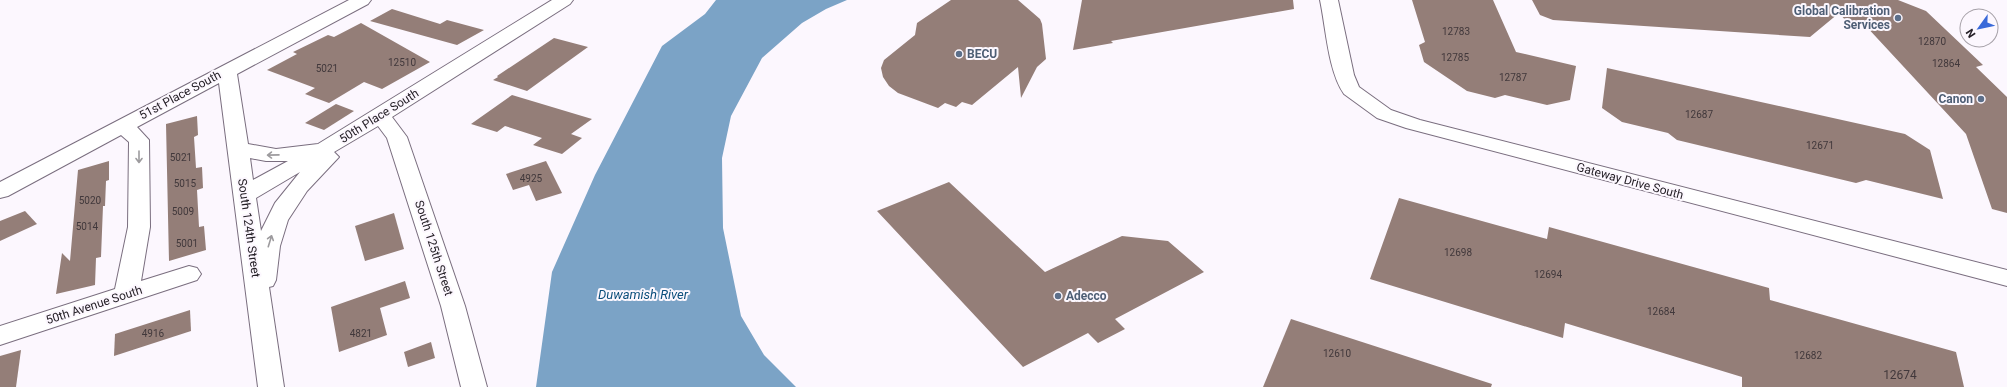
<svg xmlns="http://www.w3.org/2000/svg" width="2007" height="387" viewBox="0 0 2007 387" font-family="Roboto,sans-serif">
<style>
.water{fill:#7ba3c6}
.building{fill:#947e78}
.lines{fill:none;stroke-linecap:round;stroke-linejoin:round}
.minor-casing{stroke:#7a6e7f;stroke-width:2}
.minor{fill:#fff;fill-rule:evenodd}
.oneway{stroke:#9d9b9e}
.service-dot{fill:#5c6f8a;stroke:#fcf7fe;stroke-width:1.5}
.labels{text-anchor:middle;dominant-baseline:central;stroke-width:4;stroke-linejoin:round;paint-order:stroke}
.number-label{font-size:10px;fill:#41383b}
.service-label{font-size:12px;font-weight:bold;fill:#4e5e75;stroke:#fcf7fe;text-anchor:end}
.street-label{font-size:12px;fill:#252027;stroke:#fcf7fe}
.near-number-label{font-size:12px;fill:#41383b}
.water-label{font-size:13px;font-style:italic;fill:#0c4f7c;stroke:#fcf7fe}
</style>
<rect width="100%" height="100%" fill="#fcf7fe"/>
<!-- water -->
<polygon class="water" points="716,0 847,0 826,9 802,23 762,58 731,116 722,158 723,228 741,316 764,355 796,387 536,387 552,272 595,175 662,46 705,14"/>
<!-- building -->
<g class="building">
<polygon points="951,0 1018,0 1040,19 1042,24 1046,59 1037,67 1021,98 1018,67 972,105 962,102 956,107 945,103 938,108 898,93 889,86 883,77 881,68 884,60 915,35 917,23"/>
<polygon points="1082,0 1293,0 1294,9 1111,41 1113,43 1073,50"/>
<polygon points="1412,0 1493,0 1516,52 1576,66 1570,100 1547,105 1505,95 1495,98 1467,91 1424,62 1419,45 1425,42"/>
<polygon points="1532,0 1898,0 1926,11 1983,65 1976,67 2007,97 2007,213 1992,209 1966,134 1864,24 1847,22 1839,13 1810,37 1553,20 1540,15"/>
<polygon points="392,9 440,24 447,20 484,30 457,45 370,21"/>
<polygon points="361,23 430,62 382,89 364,82 329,103 305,94 315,88 267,70 297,54 293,52 328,35 334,37"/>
<polygon points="554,38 588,47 527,91 493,80 498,77 497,76"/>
<polygon points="1607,68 1905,134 1930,150 1943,199 1866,180 1856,183 1677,140 1668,133 1622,122 1602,108"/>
<polygon points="512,95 592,119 571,134 582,138 562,154 533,145 542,138 505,126 497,132 471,124"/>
<polygon points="336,104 354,111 324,130 305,123"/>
<polygon points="197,116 198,135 194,137 196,168 202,167 203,188 197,190 199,227 204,226 206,250 169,261 166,124"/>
<polygon points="109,161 109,180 106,181 105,206 103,206 101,257 96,258 95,285 56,294 62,253 70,261 78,170"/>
<polygon points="546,161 562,193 536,201 529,185 513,190 506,174"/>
<polygon points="949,182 1045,272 1122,236 1168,241 1204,272 1115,319 1125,329 1098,343 1088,333 1023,367 877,211"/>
<polygon points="1399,198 1547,239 1549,227 1769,288 1770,300 1956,352 1964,387 1742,387 1742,377 1565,323 1563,338 1370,279"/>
<polygon points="25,211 37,224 0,241 0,221"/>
<polygon points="394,213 404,249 365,261 355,226"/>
<polygon points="405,281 410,298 380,308 387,335 339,352 331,307"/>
<polygon points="190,310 191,331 114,356 115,334"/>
<polygon points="1291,319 1492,384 1491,387 1263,387"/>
<polygon points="431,342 435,358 408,367 404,352"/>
<polygon points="21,350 16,387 0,387 0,356"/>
</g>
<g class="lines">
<!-- minor casing -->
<g class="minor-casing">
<g id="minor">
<path d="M349,0H371L368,4L237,74L248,144L276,149L318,144L552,0H573L570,4L392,117L407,137L465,306L487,387H461L441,306L387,138L378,126L334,152L339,157L307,191L288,220L280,246L276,280L273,286L269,287L284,387H258L219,83L137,127L149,140L150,227L141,281L189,266L197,268L201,274L197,280L0,345V326L115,289L128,227L129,142L121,135L8,196L0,198V182ZM250,158L266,161H288L253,180ZM300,172L275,203L261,231L256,198Z"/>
<path d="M1320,0H1338L1354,75L1359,87L1391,110L1420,120L2007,270V286L1406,128L1377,118L1344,94C1328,71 1326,28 1320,0Z"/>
</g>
</g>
<!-- minor -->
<use href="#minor" class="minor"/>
</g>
<!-- one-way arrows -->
<defs><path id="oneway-shaft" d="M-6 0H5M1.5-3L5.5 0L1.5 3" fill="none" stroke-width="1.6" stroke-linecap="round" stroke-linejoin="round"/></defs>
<g class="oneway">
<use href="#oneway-shaft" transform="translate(273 155) rotate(179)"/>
<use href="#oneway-shaft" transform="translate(139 157) rotate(90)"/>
<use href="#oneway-shaft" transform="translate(270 241) rotate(-73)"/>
</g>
<!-- markers -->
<g class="service-dot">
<circle cx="1898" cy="18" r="4"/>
<circle cx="959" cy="54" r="4"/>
<circle cx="1981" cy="99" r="4"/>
<circle cx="1058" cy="296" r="4"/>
</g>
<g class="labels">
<!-- number labels -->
<g class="number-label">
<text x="1456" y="31">12783</text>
<text x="1932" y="41">12870</text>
<text x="1455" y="57">12785</text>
<text x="402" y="62">12510</text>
<text x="1946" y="63">12864</text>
<text x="327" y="68">5021</text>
<text x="1513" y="77">12787</text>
<text x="1699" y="114">12687</text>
<text x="1820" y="145">12671</text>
<text x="181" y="157">5021</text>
<text x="531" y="178">4925</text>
<text x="185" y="183">5015</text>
<text x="90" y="200">5020</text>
<text x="183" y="211">5009</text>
<text x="87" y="226">5014</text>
<text x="187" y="243">5001</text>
<text x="1458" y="252">12698</text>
<text x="1548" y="274">12694</text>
<text x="1661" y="311">12684</text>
<text x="153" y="333">4916</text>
<text x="361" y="333">4821</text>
<text x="1337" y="353">12610</text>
<text x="1808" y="355">12682</text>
</g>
<!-- service labels -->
<g class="service-label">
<text x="1890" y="11">Global Calibration<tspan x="1890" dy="14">Services</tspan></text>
<text x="967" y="54" text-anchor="start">BECU</text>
<text x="1973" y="99">Canon</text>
<text x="1066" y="296" text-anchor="start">Adecco</text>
</g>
<!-- street labels -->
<g class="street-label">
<text transform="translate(180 95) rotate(-28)">51st Place South</text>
<text transform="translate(379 116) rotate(-32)">50th Place South</text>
<text transform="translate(1630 181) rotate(15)">Gateway Drive South</text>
<text transform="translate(249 228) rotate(82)">South 124th Street</text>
<text transform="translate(434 248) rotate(72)">South 125th Street</text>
<text transform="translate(94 305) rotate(-18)">50th Avenue South</text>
</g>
<!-- near-number labels -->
<g class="near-number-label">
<text x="1900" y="375">12674</text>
</g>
<!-- water labels -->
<g class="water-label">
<text x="643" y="294">Duwamish River</text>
</g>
</g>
<!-- north arrow -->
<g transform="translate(1979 28) rotate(237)"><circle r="19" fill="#fcf7fe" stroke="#a6a1a8"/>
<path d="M0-3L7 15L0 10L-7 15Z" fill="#3969d9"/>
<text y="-6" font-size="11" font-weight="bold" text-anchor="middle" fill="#252027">N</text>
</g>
</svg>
